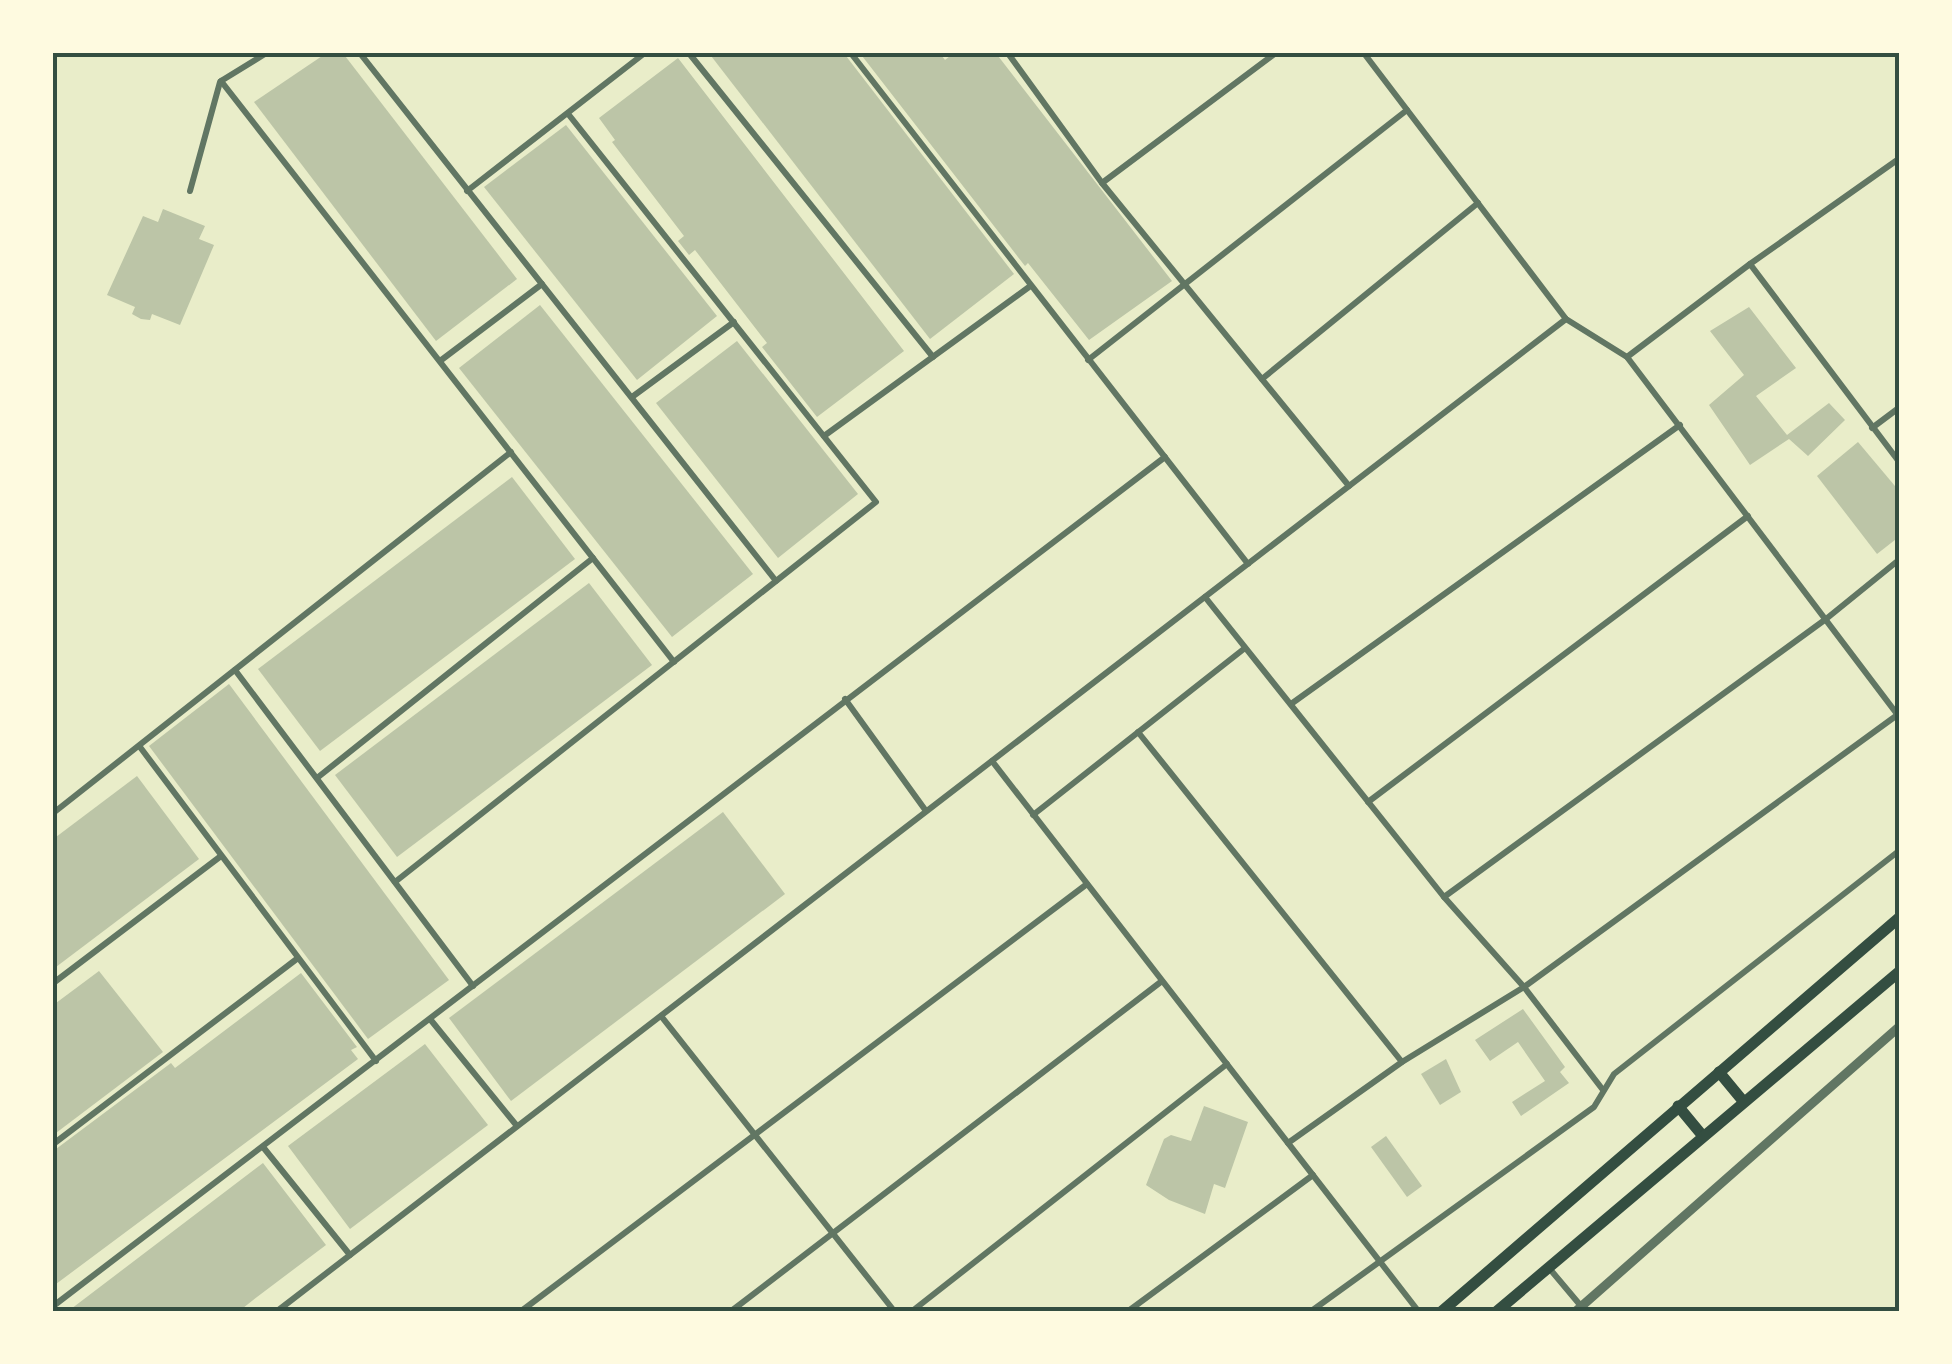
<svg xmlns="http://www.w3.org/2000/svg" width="1952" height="1364" viewBox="0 0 1952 1364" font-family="'Work Sans',sans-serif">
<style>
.building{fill:#bcc5a7}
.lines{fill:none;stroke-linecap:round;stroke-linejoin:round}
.minor{stroke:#617663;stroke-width:6}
.tertiary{stroke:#617663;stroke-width:9}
.trunk{stroke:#344e41;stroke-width:11}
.neatline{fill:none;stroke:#344e41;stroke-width:4}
</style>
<rect width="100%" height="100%" fill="#e9edc9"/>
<!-- building -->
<g class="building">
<polygon points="328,52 342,52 517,279 436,341 254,102"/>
<polygon points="708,52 843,52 1014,274 930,339"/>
<polygon points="859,52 939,52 945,60 955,52 995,52 1172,281 1089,340 1028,263 1025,266"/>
<polygon points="678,58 904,351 817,417 762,347 767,343 695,250 689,255 678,241 684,236 612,142 615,140 599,118"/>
<polygon points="566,125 717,316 637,380 484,187"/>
<polygon points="163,209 205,226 199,239 214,245 180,325 152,314 150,320 141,319 132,314 135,307 107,295 143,216 158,222"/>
<polygon points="540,305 753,574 672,637 459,368"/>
<polygon points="1749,307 1796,368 1756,396 1787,435 1829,403 1845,420 1808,456 1789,439 1750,465 1709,405 1744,375 1710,331"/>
<polygon points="737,341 858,494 778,558 656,403"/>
<polygon points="1858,442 1900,492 1900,536 1877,554 1817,476"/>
<polygon points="512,477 575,559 320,751 258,669"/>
<polygon points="589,583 652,665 397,857 335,775"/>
<polygon points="229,684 449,980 368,1039 149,746"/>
<polygon points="137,776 199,859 52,970 52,840"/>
<polygon points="723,812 785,894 511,1101 449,1018"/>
<polygon points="99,971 163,1052 52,1136 52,1006"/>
<polygon points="301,973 357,1047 351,1050 358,1059 52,1287 52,1152 171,1063 175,1068"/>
<polygon points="1523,1009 1565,1067 1560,1072 1569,1083 1521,1116 1512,1102 1545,1081 1518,1042 1490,1061 1475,1040"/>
<polygon points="425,1044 488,1125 350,1229 288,1146"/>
<polygon points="1446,1059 1461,1092 1440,1105 1421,1074"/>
<polygon points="1204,1106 1248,1122 1225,1188 1214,1184 1205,1214 1169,1200 1146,1185 1164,1139 1171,1135 1191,1141"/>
<polygon points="1386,1136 1422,1186 1407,1197 1371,1147"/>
<polygon points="263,1163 326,1245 257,1297 238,1312 67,1312"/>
</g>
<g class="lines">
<!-- minor -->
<g class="minor">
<polyline points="359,52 776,581"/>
<polyline points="688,52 933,357"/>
<polyline points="850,52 1248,564"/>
<polyline points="1007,52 1102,183 1349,486"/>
<polyline points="1363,52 1566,319 1627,357 1900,718"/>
<polyline points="221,81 674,662"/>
<polyline points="221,81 268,52"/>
<polyline points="1102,183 1277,52"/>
<polyline points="190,191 220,82"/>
<polyline points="467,191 646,52"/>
<polyline points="1750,264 1900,158"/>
<polyline points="1627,357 1750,264 1900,463"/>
<polyline points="1088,360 1407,110"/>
<polyline points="440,361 542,284"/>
<polyline points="1262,379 1478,203"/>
<polyline points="632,397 734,322"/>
<polyline points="1872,428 1900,407"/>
<polyline points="824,436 1029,287"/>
<polyline points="1205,597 1444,897 1524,987 1603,1090"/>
<polyline points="235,670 473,986"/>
<polyline points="845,699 926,811"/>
<polyline points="1291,704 1680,425"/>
<polyline points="1138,732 1402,1062"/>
<polyline points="140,747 376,1061"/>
<polyline points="992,761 1419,1312"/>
<polyline points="317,778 593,558"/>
<polyline points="1368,802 1748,516"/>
<polyline points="52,814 511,452"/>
<polyline points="1033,815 1245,648"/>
<polyline points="395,882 876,502 569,115"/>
<polyline points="1444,897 1826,619 1900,559"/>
<polyline points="52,984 221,856"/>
<polyline points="661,1016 895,1312"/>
<polyline points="430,1019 517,1126"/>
<polyline points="1288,1143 1402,1062 1524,987 1900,713"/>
<polyline points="52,1145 298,958"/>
<polyline points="263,1147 350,1255"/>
<polyline points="1549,1268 1586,1312"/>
<polyline points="52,1307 1165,457"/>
<polyline points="276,1312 1566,319"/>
<polyline points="520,1312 1087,884"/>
<polyline points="730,1312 1162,981"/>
<polyline points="911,1312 1227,1064"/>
<polyline points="1127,1312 1313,1175"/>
<polyline points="1310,1312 1594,1107 1614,1074 1900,850"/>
</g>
<!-- tertiary -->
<polyline class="tertiary" points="1575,1312 1900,1026"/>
<!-- trunk -->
<g class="trunk">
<polyline points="1719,1072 1743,1101"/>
<polyline points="1678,1106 1702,1135"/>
<polyline points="1441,1312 1900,917"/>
<polyline points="1496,1312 1900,971"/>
</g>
</g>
<!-- border -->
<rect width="1952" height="1364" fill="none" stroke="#fefae0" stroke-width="110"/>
<rect x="55" y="55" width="1842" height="1254" class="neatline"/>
</svg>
